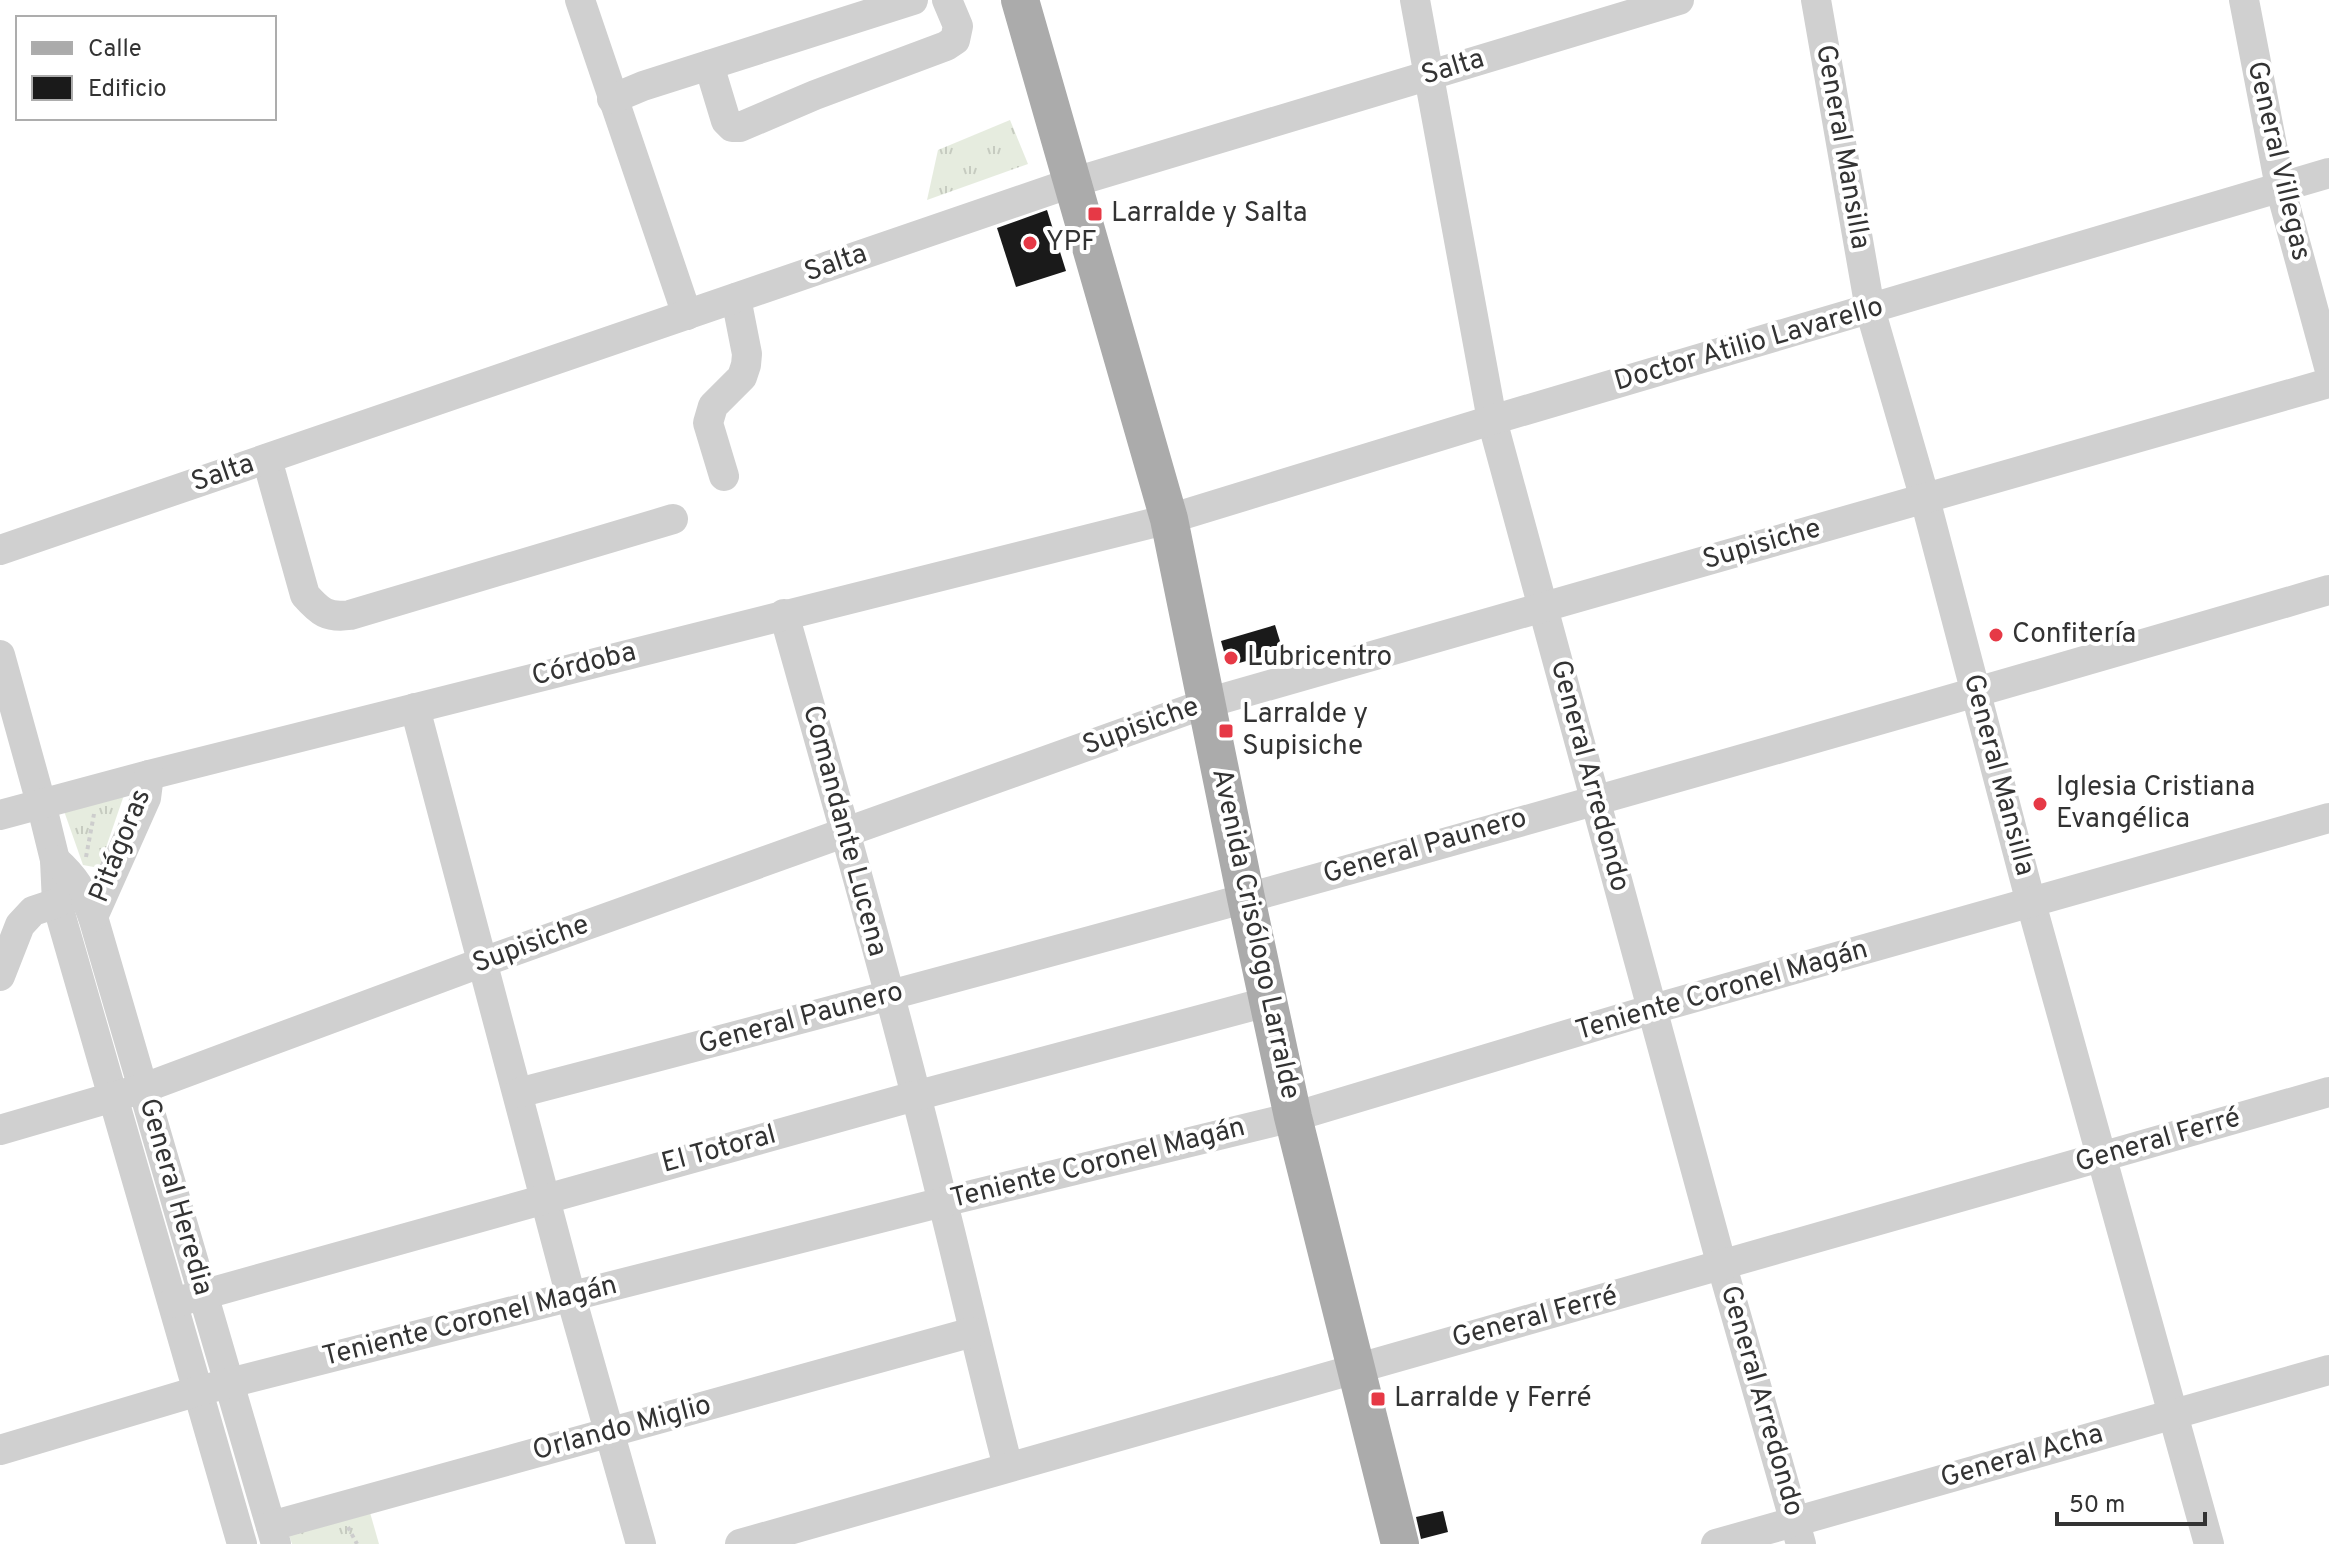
<svg xmlns="http://www.w3.org/2000/svg" width="2329" height="1544" viewBox="0 0 2329 1544" font-family="Overpass,sans-serif">
<style>
.grass{fill:url(#grass-tufts)}
.building{fill:#1a1a1a}
.lines{fill:none;stroke-linecap:round;stroke-linejoin:round}
.path{stroke:#cdcdcd;stroke-width:4;stroke-dasharray:4 4;stroke-linecap:butt}
.minor{stroke:#d0d0d0;stroke-width:30}
.major{stroke:#ababab;stroke-width:38}
.poi-dot{fill:#e63946;stroke:#fff;stroke-width:3}
.labels{text-anchor:middle;dominant-baseline:central;stroke-width:8;stroke-linejoin:round;paint-order:stroke}
.street-label{font-size:28px;fill:#333;stroke:#fff}
.poi-label{font-size:28px;fill:#333;stroke:#fff;text-anchor:start}
</style>
<defs>
<pattern id="grass-tufts" width="24" height="20" patternUnits="userSpaceOnUse" patternTransform="scale(2)"><rect width="24" height="20" fill="#e6ecdf"/><path d="M3 7l-1-3M5 7V3M7 7l1-3M15 17l-1-3M17 17v-4M19 17l1-3" fill="none" stroke="#c6cbc0"/></pattern>
</defs>
<rect width="100%" height="100%" fill="#fff"/>
<!-- grass -->
<g class="grass">
<polygon points="1010,120 1028,164 927,200 938,150"/>
<polygon points="124,795 99,868 83,865 64,811"/>
<polygon points="369,1509 379,1544 292,1544 288,1532"/>
</g>
<!-- building -->
<g class="building">
<polygon points="1047,210 1066,271 1016,287 997,228"/>
<polygon points="1275,625 1283,651 1228,666 1221,641"/>
<polygon points="1443,1511 1448,1532 1421,1539 1416,1517"/>
</g>
<g class="lines">
<!-- path -->
<g class="path">
<polyline points="86,857 94,814"/>
<polyline points="348,1527 357,1544"/>
</g>
<!-- minor -->
<g class="minor">
<polyline points="580,0 687,315"/>
<polyline points="1415,0 1492,420 1722,1266 1801,1544"/>
<polyline points="1816,0 1870,309 1925,499 2031,903 2209,1544"/>
<polyline points="2244,0 2280,187 2329,367"/>
<polyline points="709,65 726,121 732,127 740,127 815,95 946,46 955,40 958,26 947,0"/>
<polyline points="612,99 643,86 913,0"/>
<path d="M267,459L305,595C320,612 327,618 350,615L673,519"/>
<polyline points="724,476 708,423 713,406 742,377 746,365 747,354 736,298"/>
<polyline points="0,550 1071,183 1679,0"/>
<path d="M784,614C839,810 895,1006 943,1203C965,1291 985,1379 1008,1467"/>
<polyline points="0,655 41,803 55,860 57,903 242,1544"/>
<polyline points="415,708 571,1297 641,1544"/>
<polyline points="0,815 149,775 1169,519 1492,420 2329,173"/>
<path d="M55,860C74,877 84,892 93,917L276,1544"/>
<polyline points="93,917 146,798 149,775"/>
<polyline points="0,976 20,925 33,911 57,903"/>
<path d="M518,1093C1125,936 1728,765 2329,590"/>
<polyline points="0,1130 144,1088 483,962 1207,703 2329,383"/>
<polyline points="173,1303 915,1096 1267,1002"/>
<polyline points="0,1450 198,1391 943,1202 1293,1117 1653,1009 2329,818"/>
<polyline points="271,1526 973,1332"/>
<polyline points="740,1544 2329,1092"/>
<polyline points="1716,1544 2329,1370"/>
</g>
<!-- major -->
<polyline class="major" points="1020,0 1169,519 1246,898 1293,1117 1400,1544"/>
</g>
<!-- markers -->
<g class="poi-dot">
<rect x="1087" y="206" width="16" height="16" rx="4"/>
<circle cx="1030" cy="243" r="8"/>
<circle cx="1996" cy="635" r="8"/>
<circle cx="1231" cy="658" r="8"/>
<rect x="1218" y="723" width="16" height="16" rx="4"/>
<circle cx="2040" cy="804" r="8"/>
<rect x="1370" y="1391" width="16" height="16" rx="4"/>
</g>
<g class="labels">
<!-- street labels -->
<g class="street-label">
<text transform="translate(1453 68) rotate(-17)">Salta</text>
<text transform="translate(1842 147) rotate(80)">General Mansilla</text>
<text transform="translate(2278 161) rotate(77)">General Villegas</text>
<text transform="translate(836 264) rotate(-19)">Salta</text>
<text transform="translate(1749 345) rotate(-16)">Doctor Atilio Lavarello</text>
<text transform="translate(223 474) rotate(-19)">Salta</text>
<text transform="translate(1762 545) rotate(-16)">Supisiche</text>
<text transform="translate(584 665) rotate(-14)">Córdoba</text>
<text transform="translate(1141 727) rotate(-20)">Supisiche</text>
<text transform="translate(1998 775) rotate(75)">General Mansilla</text>
<text transform="translate(1589 776) rotate(75)">General Arredondo</text>
<text transform="translate(844 831) rotate(75)">Comandante Lucena</text>
<text transform="translate(121 846) rotate(-68)">Pitágoras</text>
<text transform="translate(1425 847) rotate(-16)">General Paunero</text>
<text transform="translate(1255 934) rotate(78)">Avenida Crisólogo Larralde</text>
<text transform="translate(531 945) rotate(-20)">Supisiche</text>
<text transform="translate(1722 991) rotate(-16)">Teniente Coronel Magán</text>
<text transform="translate(801 1019) rotate(-15)">General Paunero</text>
<text transform="translate(2158 1141) rotate(-16)">General Ferré</text>
<text transform="translate(719 1150) rotate(-15)">El Totoral</text>
<text transform="translate(1098 1164) rotate(-14)">Teniente Coronel Magán</text>
<text transform="translate(175 1197) rotate(74)">General Heredia</text>
<text transform="translate(1535 1318) rotate(-15)">General Ferré</text>
<text transform="translate(470 1322) rotate(-14)">Teniente Coronel Magán</text>
<text transform="translate(1761 1401) rotate(74)">General Arredondo</text>
<text transform="translate(622 1429) rotate(-15)">Orlando Miglio</text>
<text transform="translate(2022 1457) rotate(-16)">General Acha</text>
</g>
<!-- poi labels -->
<g class="poi-label">
<text x="1111" y="214">Larralde y Salta</text>
<text x="1046" y="243">YPF</text>
<text x="2012" y="635">Confitería</text>
<text x="1247" y="658">Lubricentro</text>
<text x="1242" y="715">Larralde y<tspan x="1242" dy="32">Supisiche</tspan></text>
<text x="2056" y="788">Iglesia Cristiana<tspan x="2056" dy="32">Evangélica</tspan></text>
<text x="1394" y="1399">Larralde y Ferré</text>
</g>
</g>
<!-- legend -->
<rect x="16" y="16" width="260" height="104" fill="#ffffff" stroke="#adadad" stroke-width="2"/>
<rect x="32" y="42" width="40" height="12" fill="#ababab" stroke="#adadad" stroke-width="2"/>
<text x="88" y="56" font-size="24" fill="#333333">Calle</text>
<rect x="32" y="76" width="40" height="24" fill="#1a1a1a" stroke="#adadad" stroke-width="2"/>
<text x="88" y="96" font-size="24" fill="#333333">Edificio</text>
<!-- scale -->
<path d="M2057 1512v12h148v-12" fill="none" stroke="#333333" stroke-width="4"/>
<text x="2069" y="1512" font-size="24" fill="#333333" stroke="#ffffff" stroke-width="6" paint-order="stroke">50 m</text>
</svg>
